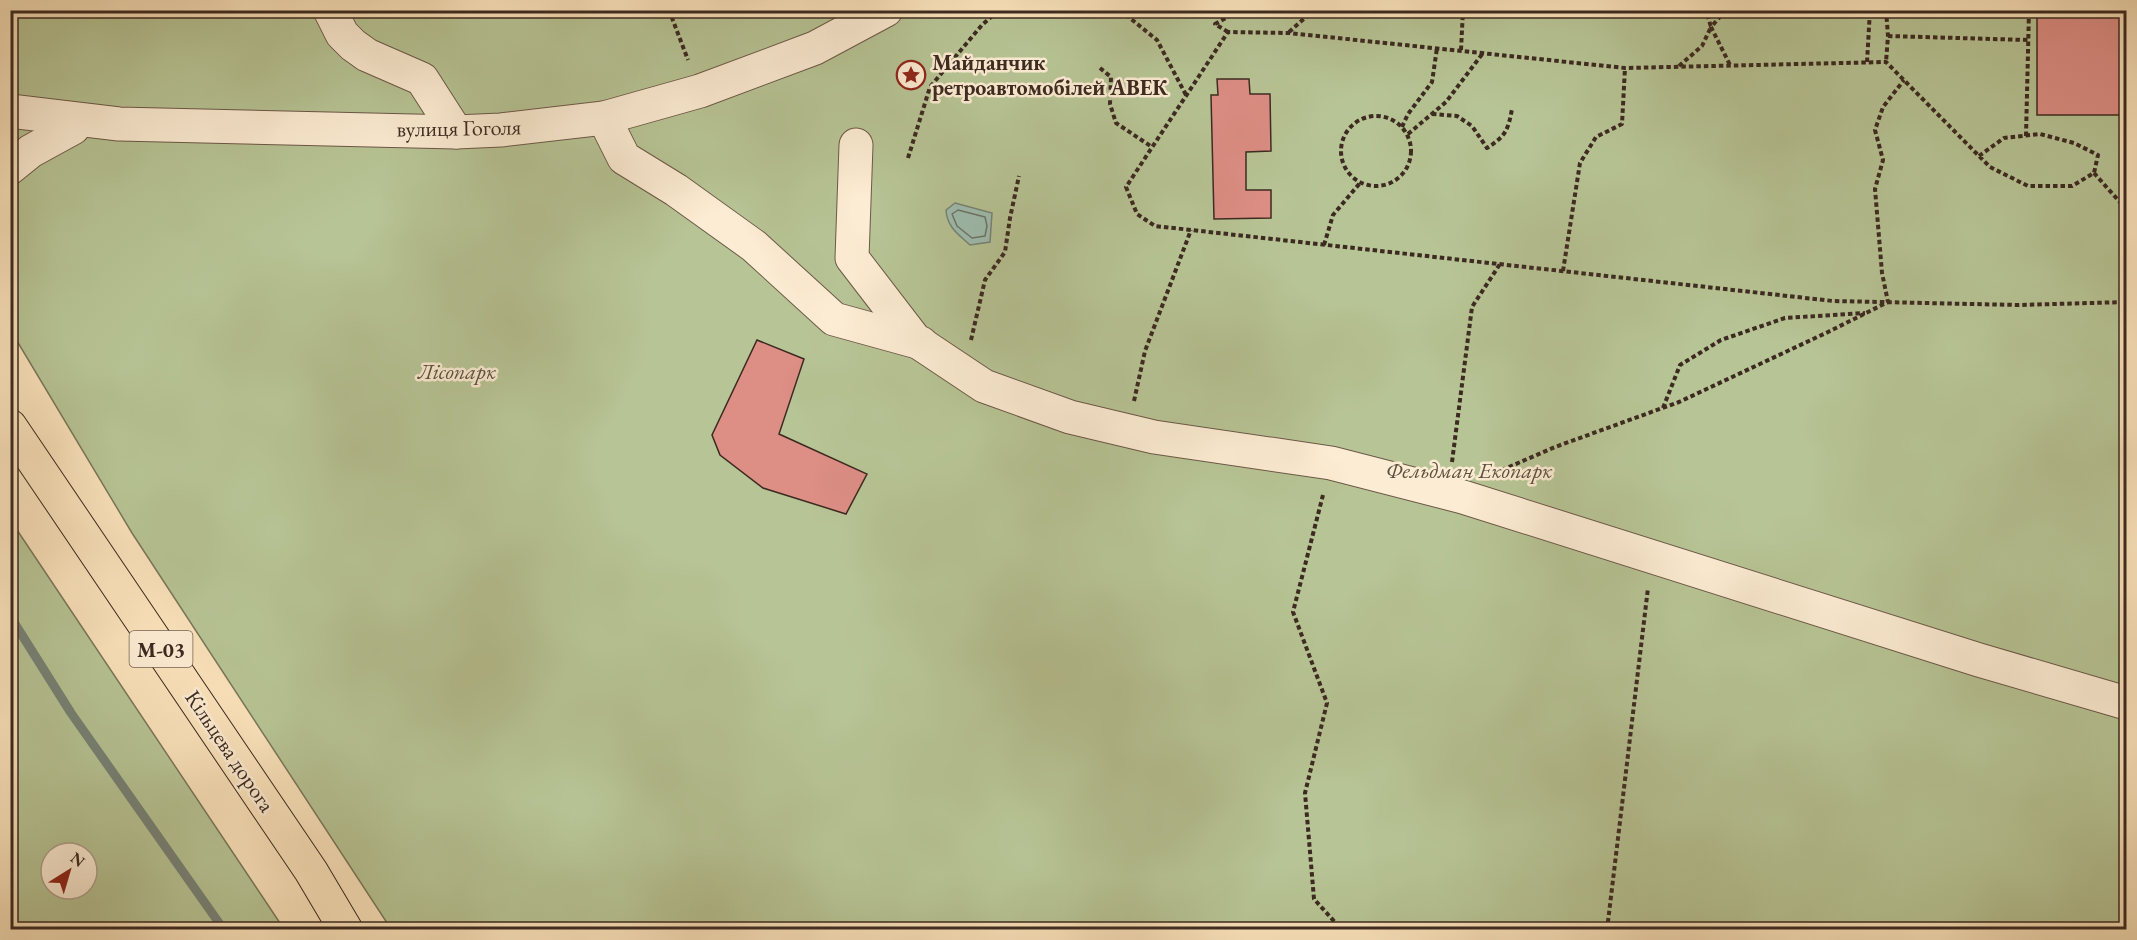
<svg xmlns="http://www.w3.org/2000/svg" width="2137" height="940" viewBox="0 0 2137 940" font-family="'EB Garamond',serif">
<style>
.green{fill:#b7c495;stroke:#7a775b;stroke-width:1.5;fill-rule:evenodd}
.water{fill:#9ebeb1;stroke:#778377;stroke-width:1.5}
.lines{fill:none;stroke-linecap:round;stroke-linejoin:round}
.shore{stroke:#6d7469;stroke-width:1.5}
.stream{stroke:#778377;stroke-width:9}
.building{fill:#dd8e85;stroke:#3c2a21;stroke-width:1.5}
.minor-casing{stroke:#6c5848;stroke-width:35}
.highway-casing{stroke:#3c2a21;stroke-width:35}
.path{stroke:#3c2a21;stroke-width:4;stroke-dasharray:4.5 3;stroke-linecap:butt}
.minor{stroke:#fcecd3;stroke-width:33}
.highway{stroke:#fae2bb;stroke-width:33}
.labels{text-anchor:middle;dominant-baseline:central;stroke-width:5;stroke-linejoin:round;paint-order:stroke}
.shield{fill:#fcecd3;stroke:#766456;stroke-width:1.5}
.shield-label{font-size:21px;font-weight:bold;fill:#3c2a21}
.poi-label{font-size:22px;font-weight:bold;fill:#3c2a21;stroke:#fcecd3;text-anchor:start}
.street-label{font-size:22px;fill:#3c2a21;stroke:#fcecd3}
.park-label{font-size:22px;font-style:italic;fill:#5b503e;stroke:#fcecd3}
</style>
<rect width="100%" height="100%" fill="#fae2bb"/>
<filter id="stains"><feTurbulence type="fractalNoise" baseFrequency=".00333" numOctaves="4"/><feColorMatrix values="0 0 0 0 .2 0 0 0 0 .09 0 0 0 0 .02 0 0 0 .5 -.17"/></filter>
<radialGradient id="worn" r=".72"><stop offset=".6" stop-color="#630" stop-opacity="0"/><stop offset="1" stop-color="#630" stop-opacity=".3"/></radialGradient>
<!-- green -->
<g class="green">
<polygon points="11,11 2126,11 2126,929 391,929 132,533 11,331"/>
<path d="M11,521L284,929H11ZM51,853H87V889H51Z"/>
</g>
<!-- water -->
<path class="water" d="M955,203L992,213L990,242L970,245C958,234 947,227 946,210Z"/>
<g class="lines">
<!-- shore -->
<polygon class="shore" points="958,210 985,217 987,226 985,236 972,238 957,226 952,214"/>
<!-- stream -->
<polyline class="stream" points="10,616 71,713 224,930"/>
</g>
<!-- building -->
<g class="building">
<rect x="2037" y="10" width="89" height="105"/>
<polygon points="1217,79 1249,79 1250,94 1270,94 1271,151 1246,152 1246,190 1271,190 1271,218 1214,219 1211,95 1218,95"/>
<polygon points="757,340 804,359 779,434 867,474 846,514 763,488 720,455 712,435"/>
</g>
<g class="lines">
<!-- minor casing -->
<g class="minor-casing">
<g id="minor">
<polyline points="330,10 342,34 353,45 367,55 422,79 456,132"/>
<polyline points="10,111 119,124 456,132 501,130 604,118 700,91 815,48 886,10"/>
<polyline points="604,118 624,158 676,190 754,246 834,319 921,343"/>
<polyline points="856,145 852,258 915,340 984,386 1070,417 1154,437 1331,463 1463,497 1979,660 2126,703"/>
<polyline points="10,168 31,151 73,128"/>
</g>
</g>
<!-- highway casing -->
<g class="highway-casing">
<polyline id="highway" points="10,426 311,871 346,930"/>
</g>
<!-- path -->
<g class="path">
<polyline points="669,10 688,60"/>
<polyline points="1120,10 1157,40 1186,95"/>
<polyline points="1726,10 1711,27 1730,65"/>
<polyline points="1886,10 1888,36 1886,62"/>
<polyline points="1228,32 1215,24 1240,10"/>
<polyline points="1289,32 1314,10"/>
<polyline points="1888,36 2028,40"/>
<polyline points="1461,50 1463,10"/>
<polyline points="1867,62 1870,10"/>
<polyline points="1679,66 1702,46 1711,27 1706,10"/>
<polyline points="1100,68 1111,77 1110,104 1116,123 1152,147"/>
<path d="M1432,114L1457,116L1472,126L1487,148C1506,136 1508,130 1512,109"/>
<circle cx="1376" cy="151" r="35"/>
<polyline points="1402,127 1408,114 1432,82 1437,48"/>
<polyline points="1408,134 1446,102 1483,53"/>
<polyline points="2026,136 2029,10"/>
<polyline points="1979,156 2004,138 2040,134 2074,143 2098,155 2094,173 2072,186 2028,186 1990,167 1979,156 1886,62 1625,68 1289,33 1228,32 1126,187 1137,214 1155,226 1833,301 2018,305 2126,302"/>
<polyline points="908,158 930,87 982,25 999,10"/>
<polyline points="2094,173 2126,209"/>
<polyline points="1324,245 1333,215 1360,183"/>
<polyline points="1563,271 1580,163 1596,137 1622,124 1625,68"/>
<polyline points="971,340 985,280 1005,252 1010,218 1019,176"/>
<polyline points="1134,401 1145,351 1191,230"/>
<polyline points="1663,408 1680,365 1721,340 1785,318 1865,313"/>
<polyline points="1452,462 1472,307 1500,264"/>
<polyline points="1495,473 1555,447 1679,402 1828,332 1888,302 1882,273 1875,189 1883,160 1875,130 1883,107 1904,80"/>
<polyline points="1323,495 1293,612 1327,703 1305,793 1314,899 1342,930"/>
<polyline points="1607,930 1648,588"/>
</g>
<!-- minor -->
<use href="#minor" class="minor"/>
<!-- highway -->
<use href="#highway" class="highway"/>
</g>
<!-- icons -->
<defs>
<g id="sight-ring" transform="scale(1.5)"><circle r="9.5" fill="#fcecd3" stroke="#8f2418" stroke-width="1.5"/><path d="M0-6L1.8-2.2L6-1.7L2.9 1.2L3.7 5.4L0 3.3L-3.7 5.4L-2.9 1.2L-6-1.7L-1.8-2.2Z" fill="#8f2418"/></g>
</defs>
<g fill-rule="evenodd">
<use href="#sight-ring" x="911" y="75"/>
</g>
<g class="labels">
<!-- shield labels -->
<rect class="shield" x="129.5" y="631" width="63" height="36" rx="4.5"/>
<g class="shield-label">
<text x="161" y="649">М-03</text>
</g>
<!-- poi labels -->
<g class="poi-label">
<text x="932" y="62">Майданчик<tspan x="932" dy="25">ретроавтомобілей АВЕК</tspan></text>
</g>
<!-- street labels -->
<g class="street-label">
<text transform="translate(459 128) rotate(-1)">вулиця Гоголя</text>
<text transform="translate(230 751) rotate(56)">Кільцева дорога</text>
</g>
<!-- park labels -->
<g class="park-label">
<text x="457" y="371">Лісопарк</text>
<text x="1469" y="470">Фельдман Екопарк</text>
</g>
</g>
<!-- margin -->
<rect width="2137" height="940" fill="none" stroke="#fae2bb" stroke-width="36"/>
<rect x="12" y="12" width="2113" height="916" fill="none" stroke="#3c2a21" stroke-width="3"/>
<rect x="18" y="18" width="2101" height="904" fill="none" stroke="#3c2a21" stroke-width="1.5"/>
<!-- north arrow -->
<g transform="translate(69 871) rotate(37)"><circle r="28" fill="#fcecd3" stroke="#af9e8c" stroke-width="1.5"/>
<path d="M0-4.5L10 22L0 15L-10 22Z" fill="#8f2418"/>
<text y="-9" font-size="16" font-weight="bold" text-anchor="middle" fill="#3c2a21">N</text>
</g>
<rect width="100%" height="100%" filter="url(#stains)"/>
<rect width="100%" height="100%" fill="url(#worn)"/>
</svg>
